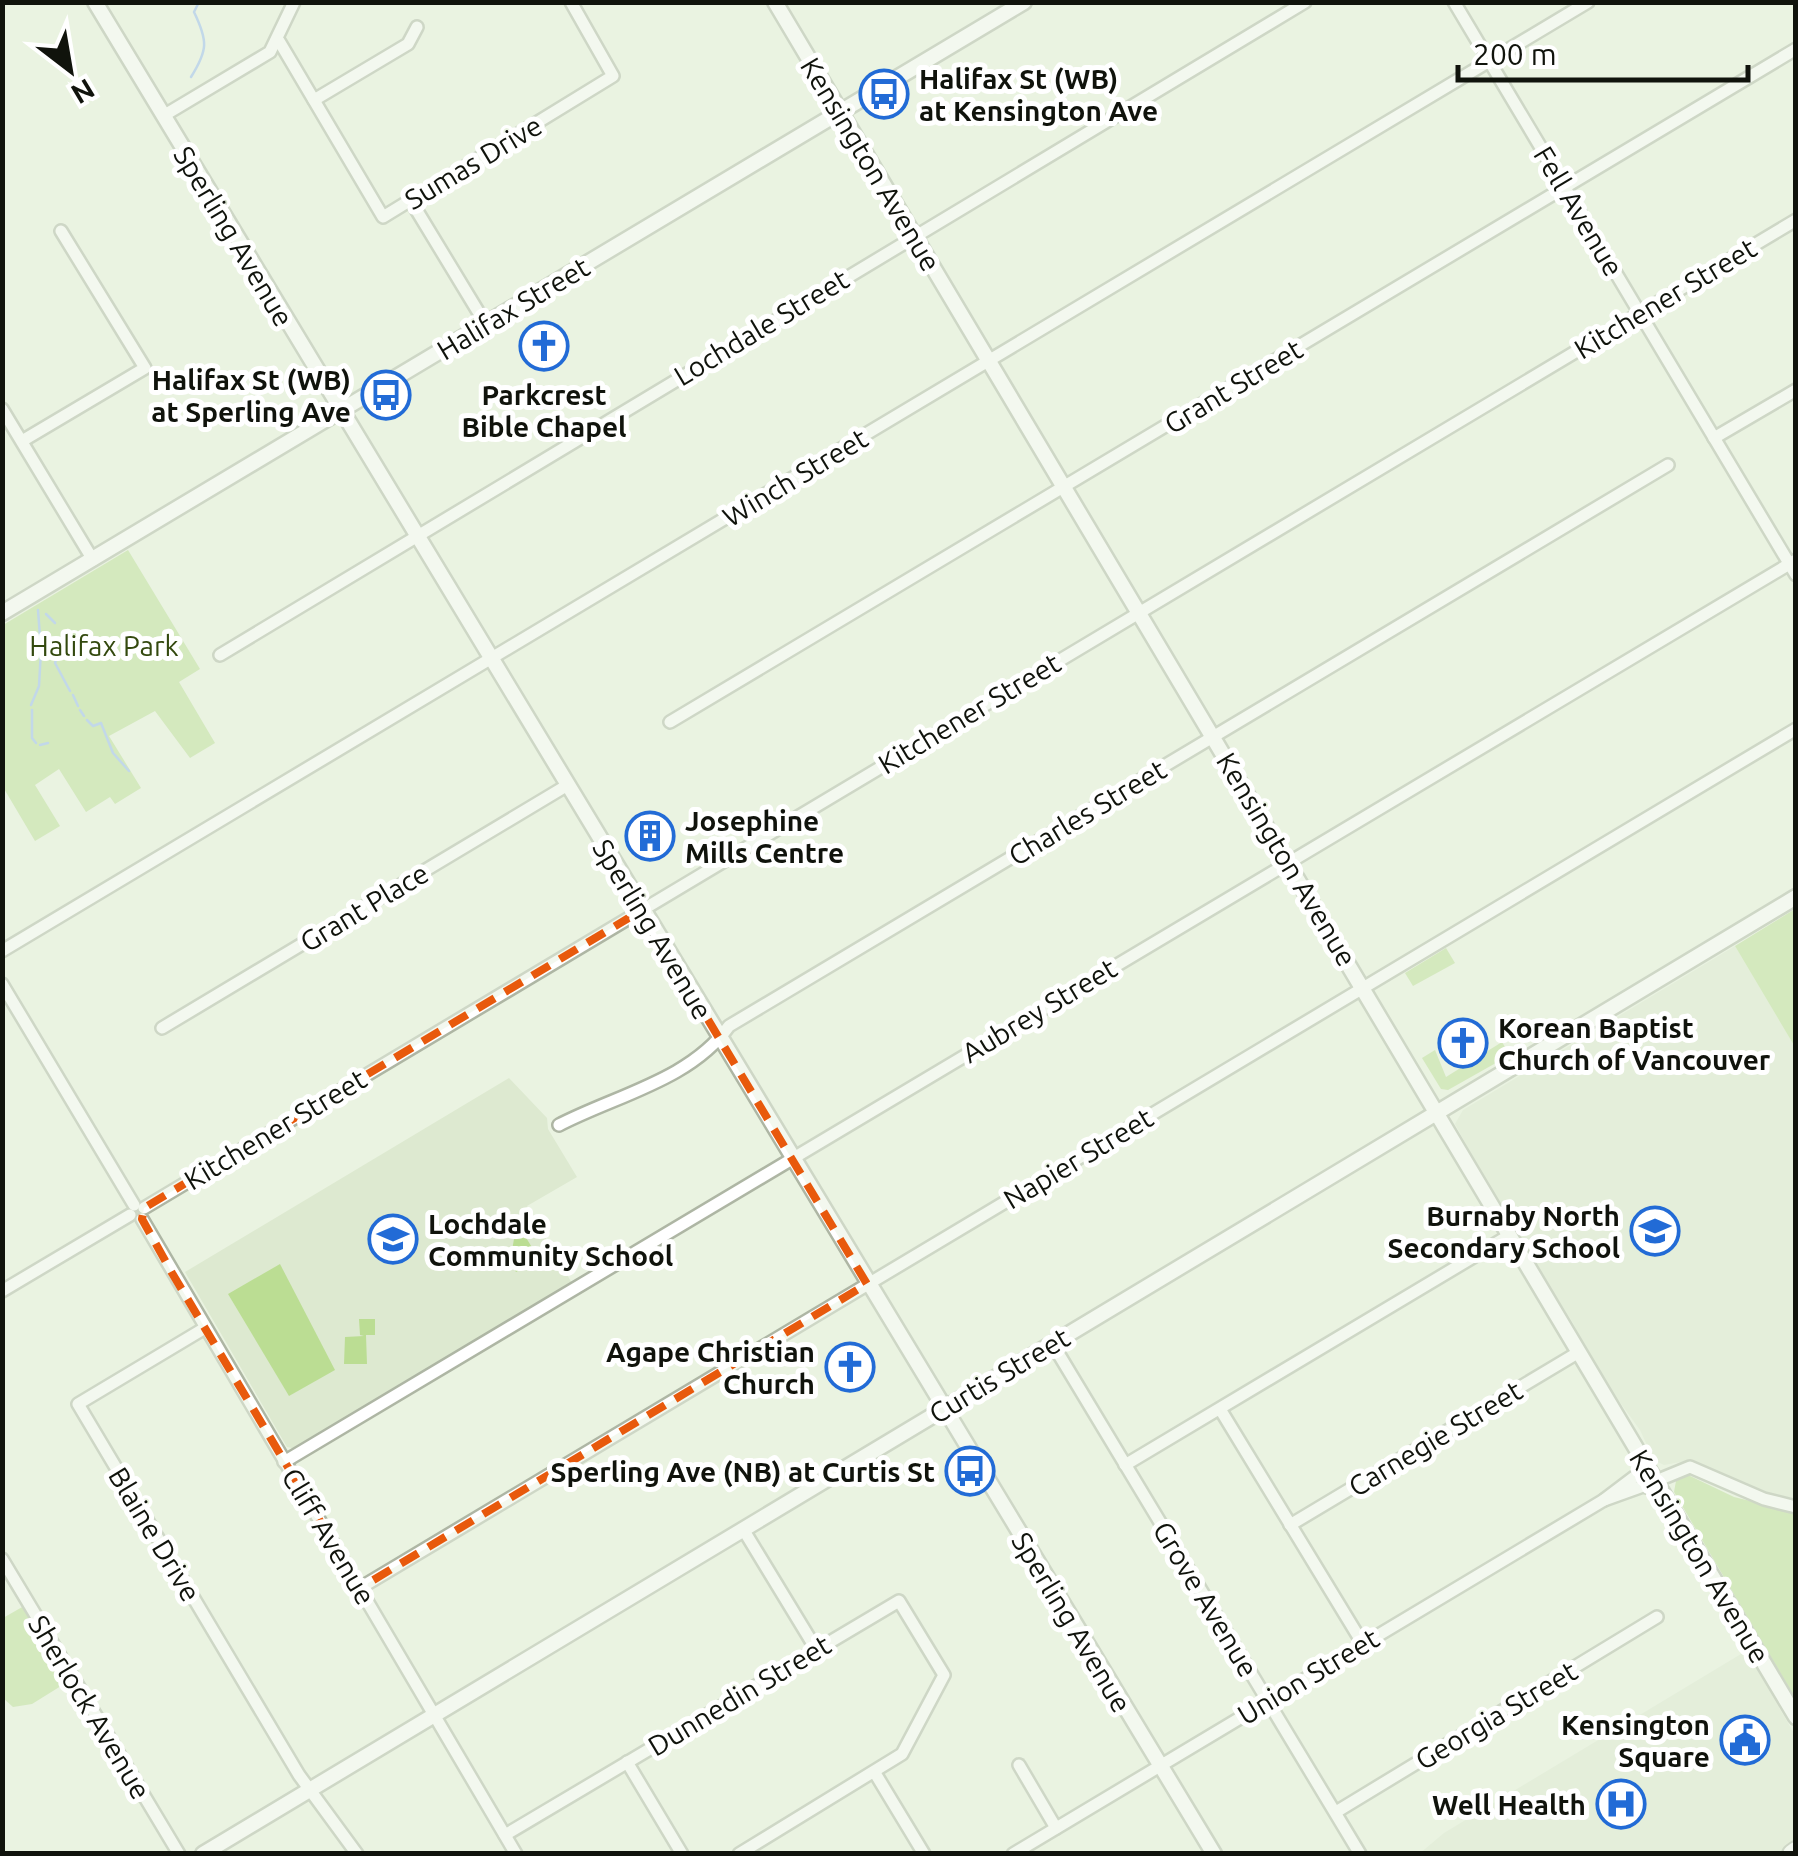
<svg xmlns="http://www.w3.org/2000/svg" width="1798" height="1856" viewBox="0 0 1798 1856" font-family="Ubuntu,sans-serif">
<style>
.built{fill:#dde9d0}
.green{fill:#bbdd93}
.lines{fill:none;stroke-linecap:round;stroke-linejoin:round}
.stream{stroke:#92b8f1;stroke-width:2.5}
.minor-casing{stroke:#aeb6a4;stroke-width:16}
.tertiary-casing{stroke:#aeb6a4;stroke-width:19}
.primary-casing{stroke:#aeb6a4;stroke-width:22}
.minor{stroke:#fff;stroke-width:11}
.tertiary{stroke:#fff;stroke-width:14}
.primary{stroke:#fff;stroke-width:18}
.marked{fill:none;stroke:#e8590c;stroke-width:8;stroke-dasharray:20 12;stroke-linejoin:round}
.labels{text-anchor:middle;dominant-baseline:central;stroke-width:10;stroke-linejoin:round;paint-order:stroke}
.poi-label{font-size:28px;font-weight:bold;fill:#10130c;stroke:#fff;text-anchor:end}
.street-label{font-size:28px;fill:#10130c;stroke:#fff}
.park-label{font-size:28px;fill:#33490e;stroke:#fff}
</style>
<rect width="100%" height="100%" fill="#eaf3e1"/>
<!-- built -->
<g class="built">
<polygon points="1735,946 1795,1047 1795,1502 1744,1487 1691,1460 1664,1465 1654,1460 1640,1430 1595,1368 1573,1323 1507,1220 1455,1124 1463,1110"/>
<polygon points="509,1078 547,1118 548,1129 577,1177 527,1206 573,1285 296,1449 287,1447 185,1272"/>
<polygon points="1746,1651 1795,1735 1795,1843 1779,1853 1419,1854 1444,1833"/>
</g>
<!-- green -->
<g class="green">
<polygon points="128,550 200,669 179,682 215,743 190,758 155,711 109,736 141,788 115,804 110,797 86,812 59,769 35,785 60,826 35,841 3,787 3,625"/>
<polygon points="1795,909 1795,1047 1735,946"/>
<polygon points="1446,948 1455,963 1413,986 1405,973"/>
<polygon points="1502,1042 1510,1055 1448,1090 1441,1089 1422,1058 1435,1050 1446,1077"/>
<polygon points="522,1231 539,1259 516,1272 510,1262 514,1239"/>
<polygon points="280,1264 335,1370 289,1396 228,1294"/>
<polygon points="359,1319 375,1319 375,1335 366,1335 367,1364 344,1364 345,1337 364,1336 360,1335"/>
<polygon points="1688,1475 1734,1497 1795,1512 1795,1698 1674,1492 1676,1481"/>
<polygon points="24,1606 69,1681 32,1704 13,1707 3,1698 3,1618"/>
</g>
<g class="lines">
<!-- stream -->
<g class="stream">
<path d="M191,77C208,50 208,41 194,12L199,2"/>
<polyline points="38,610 41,650 53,654"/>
<polyline points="46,614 55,623"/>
<polyline points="58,655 55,663 70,691"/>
<polyline points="73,695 78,706"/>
<polyline points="31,705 39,686 41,650"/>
<polyline points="32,710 32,738 36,743"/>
<polyline points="80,710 84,716"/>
<polyline points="87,720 93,726 101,723 113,753 129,771"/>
<polyline points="40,745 48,743"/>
</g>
<!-- minor casing -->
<g class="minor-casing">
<g id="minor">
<polyline points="1454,2 1796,575"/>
<polyline points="279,41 383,217 613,76 571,2"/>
<polyline points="314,100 408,44 417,27"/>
<polyline points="163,116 270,52 294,2"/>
<polyline points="411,201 485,323"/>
<polyline points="2,409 93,560"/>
<polyline points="1714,438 1796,390"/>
<polyline points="22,441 145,368 61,231"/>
<polyline points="220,655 1305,2"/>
<polyline points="670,722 1796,49"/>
<polyline points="2,951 1588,2"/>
<polyline points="2,984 134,1205"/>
<polyline points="162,1028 566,786"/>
<path d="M559,1125C617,1095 690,1080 729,1026L1668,465"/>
<polyline points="144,1208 1796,220"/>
<polyline points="142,1219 516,1854"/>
<polyline points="2,1291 130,1215"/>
<polyline points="205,1328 78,1404 299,1775 357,1854"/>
<polyline points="1052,1343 1360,1854"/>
<polyline points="1220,1409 1363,1644"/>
<polyline points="284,1462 1796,560"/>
<polyline points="1125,1465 1510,1235"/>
<polyline points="1656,1481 1690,1467 1764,1499 1796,1507"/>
<polyline points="1604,1500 1637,1475 1645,1462"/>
<polyline points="1290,1525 1579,1352"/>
<polyline points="743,1529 816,1649"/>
<polyline points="2,1559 179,1854"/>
<polyline points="360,1588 1796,729"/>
<polyline points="627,1762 682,1854"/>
<polyline points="1019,1765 1056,1828"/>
<polyline points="875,1773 924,1854"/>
<polyline points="1336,1812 1657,1617"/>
<polyline points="505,1835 899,1601 944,1675 902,1754 739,1854"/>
<polyline points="1013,1854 1604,1500 1643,1486 1662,1491"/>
</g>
</g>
<!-- tertiary casing -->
<g class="tertiary-casing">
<g id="tertiary">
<polyline points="95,2 1214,1854"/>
<polyline points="775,2 1796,1717"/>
<polyline points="2,613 1024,2"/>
<polyline points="203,1854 1796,897"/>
</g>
</g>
<!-- primary casing -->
<g class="primary-casing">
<polyline id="primary" points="1792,1854 1796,1851"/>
</g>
<!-- minor -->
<use href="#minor" class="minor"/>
<!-- tertiary -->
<use href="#tertiary" class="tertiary"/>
<!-- primary -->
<use href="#primary" class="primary"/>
</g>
<!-- marked area -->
<path d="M0 0H1798V1856H0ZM642,910L867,1284L360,1588L172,1273L142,1219L144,1208Z" fill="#eaf3e1" fill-opacity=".55" fill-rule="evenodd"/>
<path class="marked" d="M642,910L867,1284L360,1588L172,1273L142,1219L144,1208Z"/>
<!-- icons -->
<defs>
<g id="bus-ring" transform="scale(2.5)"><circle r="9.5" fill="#fff" stroke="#226bd6" stroke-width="1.5"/><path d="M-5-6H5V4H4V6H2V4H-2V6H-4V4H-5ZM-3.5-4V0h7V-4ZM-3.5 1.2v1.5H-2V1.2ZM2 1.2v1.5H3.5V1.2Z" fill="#226bd6"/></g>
<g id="church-ring" transform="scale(2.5)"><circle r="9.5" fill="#fff" stroke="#226bd6" stroke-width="1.5"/><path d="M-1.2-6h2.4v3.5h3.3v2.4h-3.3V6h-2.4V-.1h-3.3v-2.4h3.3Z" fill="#226bd6"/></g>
<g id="building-ring" transform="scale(2.5)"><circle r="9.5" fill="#fff" stroke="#226bd6" stroke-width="1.5"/><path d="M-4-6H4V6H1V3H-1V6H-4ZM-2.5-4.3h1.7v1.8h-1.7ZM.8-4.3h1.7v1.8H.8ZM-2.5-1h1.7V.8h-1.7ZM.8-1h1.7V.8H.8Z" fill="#226bd6"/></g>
<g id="school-ring" transform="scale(2.5)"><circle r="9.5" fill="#fff" stroke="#226bd6" stroke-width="1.5"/><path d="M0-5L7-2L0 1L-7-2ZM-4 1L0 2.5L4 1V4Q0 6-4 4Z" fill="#226bd6"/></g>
<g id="civic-ring" transform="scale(2.5)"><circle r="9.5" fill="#fff" stroke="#226bd6" stroke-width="1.5"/><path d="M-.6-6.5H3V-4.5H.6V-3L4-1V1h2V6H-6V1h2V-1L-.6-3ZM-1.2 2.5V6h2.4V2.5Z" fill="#226bd6"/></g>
<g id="hospital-ring" transform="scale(2.5)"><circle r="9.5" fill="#fff" stroke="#226bd6" stroke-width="1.5"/><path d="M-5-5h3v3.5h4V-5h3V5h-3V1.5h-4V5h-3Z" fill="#226bd6"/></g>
</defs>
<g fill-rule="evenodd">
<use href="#bus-ring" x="884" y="94"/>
<use href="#church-ring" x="544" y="346"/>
<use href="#bus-ring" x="386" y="395"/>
<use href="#building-ring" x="650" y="836"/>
<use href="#church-ring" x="1463" y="1043"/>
<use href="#school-ring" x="1655" y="1231"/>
<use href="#school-ring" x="393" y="1239"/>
<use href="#church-ring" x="850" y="1367"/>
<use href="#bus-ring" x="970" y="1471"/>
<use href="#civic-ring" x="1745" y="1740"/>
<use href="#hospital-ring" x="1621" y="1804"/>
</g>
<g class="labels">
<!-- poi labels -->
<g class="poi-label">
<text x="919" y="78" text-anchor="start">Halifax St (WB)<tspan x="919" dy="32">at Kensington Ave</tspan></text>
<text x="351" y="379">Halifax St (WB)<tspan x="351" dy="32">at Sperling Ave</tspan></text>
<text x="544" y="394" text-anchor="middle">Parkcrest<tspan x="544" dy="32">Bible Chapel</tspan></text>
<text x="685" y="820" text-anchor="start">Josephine<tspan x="685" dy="32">Mills Centre</tspan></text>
<text x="1498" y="1027" text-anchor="start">Korean Baptist<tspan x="1498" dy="32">Church of Vancouver</tspan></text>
<text x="1620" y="1215">Burnaby North<tspan x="1620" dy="32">Secondary School</tspan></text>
<text x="428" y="1223" text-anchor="start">Lochdale<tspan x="428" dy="32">Community School</tspan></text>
<text x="815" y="1351">Agape Christian<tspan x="815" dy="32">Church</tspan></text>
<text x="935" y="1471">Sperling Ave (NB) at Curtis St</text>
<text x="1710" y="1724">Kensington<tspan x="1710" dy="32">Square</tspan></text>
<text x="1586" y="1804">Well Health</text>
</g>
<!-- street labels -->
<g class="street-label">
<text transform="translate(473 162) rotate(-31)">Sumas Drive</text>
<text transform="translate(871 164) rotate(59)">Kensington Avenue</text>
<text transform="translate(1579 211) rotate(59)">Fell Avenue</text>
<text transform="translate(234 236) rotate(59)">Sperling Avenue</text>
<text transform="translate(1665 298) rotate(-31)">Kitchener Street</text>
<text transform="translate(513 308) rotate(-31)">Halifax Street</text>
<text transform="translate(761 327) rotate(-31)">Lochdale Street</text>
<text transform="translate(1233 386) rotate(-31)">Grant Street</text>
<text transform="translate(795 477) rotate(-31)">Winch Street</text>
<text transform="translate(969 713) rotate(-31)">Kitchener Street</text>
<text transform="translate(1087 812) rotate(-31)">Charles Street</text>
<text transform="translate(1287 859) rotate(59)">Kensington Avenue</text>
<text transform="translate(364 907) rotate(-31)">Grant Place</text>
<text transform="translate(653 929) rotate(59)">Sperling Avenue</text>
<text transform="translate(1039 1010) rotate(-31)">Aubrey Street</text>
<text transform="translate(275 1129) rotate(-31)">Kitchener Street</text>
<text transform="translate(1078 1158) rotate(-31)">Napier Street</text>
<text transform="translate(999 1375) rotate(-31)">Curtis Street</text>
<text transform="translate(1435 1438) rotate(-31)">Carnegie Street</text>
<text transform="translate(155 1534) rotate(59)">Blaine Drive</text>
<text transform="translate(329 1536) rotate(59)">Cliff Avenue</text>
<text transform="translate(1700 1556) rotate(59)">Kensington Avenue</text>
<text transform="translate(1206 1599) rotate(59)">Grove Avenue</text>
<text transform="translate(1072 1622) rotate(59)">Sperling Avenue</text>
<text transform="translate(1308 1676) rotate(-31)">Union Street</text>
<text transform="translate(739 1695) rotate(-31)">Dunnedin Street</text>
<text transform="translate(90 1707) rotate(59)">Sherlock Avenue</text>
<text transform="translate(1496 1715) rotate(-31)">Georgia Street</text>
</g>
<!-- park labels -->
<g class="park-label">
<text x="104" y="645">Halifax Park</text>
</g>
</g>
<!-- border -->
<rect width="1798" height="1856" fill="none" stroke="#10130c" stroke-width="10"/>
<!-- north arrow -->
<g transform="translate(70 70) rotate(149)" stroke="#ffffff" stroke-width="8" paint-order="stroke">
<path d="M0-8L18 38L0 25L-18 38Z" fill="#10130c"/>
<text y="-15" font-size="28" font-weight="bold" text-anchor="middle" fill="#10130c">N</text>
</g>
<!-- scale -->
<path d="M1458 65v15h290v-15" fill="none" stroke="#10130c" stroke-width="5"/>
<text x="1473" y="65" font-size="30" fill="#10130c" stroke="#ffffff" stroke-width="8" paint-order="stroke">200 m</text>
</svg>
